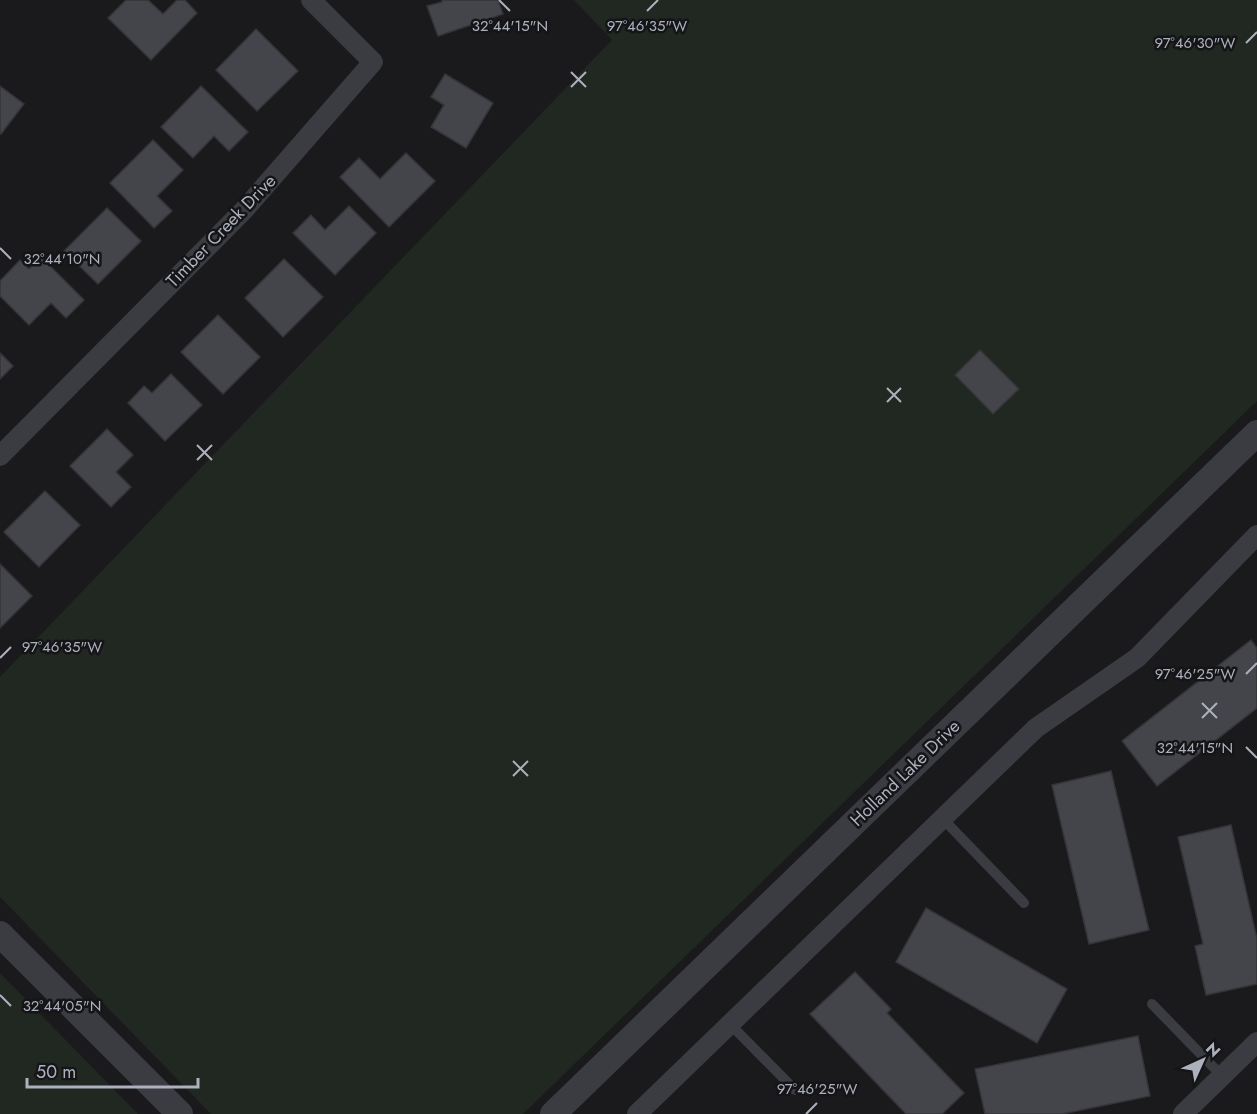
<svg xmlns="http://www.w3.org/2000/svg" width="1257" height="1114" viewBox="0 0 1257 1114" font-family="Jost,sans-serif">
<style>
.green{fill:#202821}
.building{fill:#44454a;stroke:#343439;stroke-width:1.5}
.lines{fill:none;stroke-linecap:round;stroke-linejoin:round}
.service{stroke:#3b3c42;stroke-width:10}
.minor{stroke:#3b3c42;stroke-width:20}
.tertiary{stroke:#3b3c42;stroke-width:26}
.ticks{fill:none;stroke:#acb1bd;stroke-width:2}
.labels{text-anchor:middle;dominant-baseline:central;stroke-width:5;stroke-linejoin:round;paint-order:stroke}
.street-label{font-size:18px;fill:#acb1bd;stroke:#151518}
.ticks-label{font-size:15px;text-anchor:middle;fill:#acb1bd;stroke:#151518;stroke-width:5;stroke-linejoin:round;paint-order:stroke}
</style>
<rect width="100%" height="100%" fill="#1a1a1d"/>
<!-- green -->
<g class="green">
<polygon points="574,0 1257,0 1257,401 523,1114 211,1114 0,897 0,677 612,40"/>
<polygon points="0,973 138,1114 0,1114"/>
</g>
<!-- building -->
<g class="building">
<polygon points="126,0 148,0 163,14 177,0 185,0 197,13 151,60 108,18"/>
<polygon points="442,0 498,0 503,14 438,36 427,6 442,2"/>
<polygon points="256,29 298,71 257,111 216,70"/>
<polygon points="445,74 493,103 466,148 431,127 444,105 431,97"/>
<polygon points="0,86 24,104 1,134 0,134"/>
<polygon points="201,86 248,132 229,151 214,136 193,158 161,127"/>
<polygon points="153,140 183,170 157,196 172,211 154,228 110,183"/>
<polygon points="406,153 435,181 389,227 340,177 359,158 380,179"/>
<polygon points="349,206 376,233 335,275 293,233 311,215 325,230"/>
<polygon points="107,208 141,241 98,284 64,251"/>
<polygon points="41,257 84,300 66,318 51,303 29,325 0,296 0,281 20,260 29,269"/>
<polygon points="284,259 323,297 283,337 245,298"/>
<polygon points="218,315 260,357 223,394 181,352"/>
<polygon points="980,350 1019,389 993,414 955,375"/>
<polygon points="0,353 13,366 0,379"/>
<polygon points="171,374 202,405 165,441 128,403 144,386 152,393"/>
<polygon points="107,429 133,455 116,472 131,487 111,507 70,466"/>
<polygon points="45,491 80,525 39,567 4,532"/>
<polygon points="0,564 32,596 0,628"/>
<polygon points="1251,640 1257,648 1257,708 1157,786 1122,741"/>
<polygon points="1111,771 1149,930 1089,944 1052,785"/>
<polygon points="1231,825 1257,939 1257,984 1206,995 1195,946 1203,944 1178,837"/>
<polygon points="926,908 1067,989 1037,1043 896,962"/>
<polygon points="855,972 891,1009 887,1013 964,1093 942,1114 906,1114 810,1014"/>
<polygon points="1138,1036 1150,1096 1062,1114 985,1114 975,1069"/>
</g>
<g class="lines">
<!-- service -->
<g class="service">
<polyline points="942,818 1024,903"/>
<polyline points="1152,1004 1222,1076"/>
<polyline points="730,1024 795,1090"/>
</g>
<!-- minor -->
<g class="minor">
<polyline points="0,456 244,210 373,62 311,0"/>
<polyline points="637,1114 1036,728 1137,658 1257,535"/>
<polyline points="1183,1114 1257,1042"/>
</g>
<!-- tertiary -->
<g class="tertiary">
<polyline points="0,934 180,1114"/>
<polyline points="553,1114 1257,433"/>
</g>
</g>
<!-- ticks -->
<path class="ticks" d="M499,0L510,11M647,11L658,0M1246,43L1257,32M571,72L586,87M571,87L586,72M0,248L11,259M887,388L901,402M887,402L901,388M197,445L212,460M197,460L212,445M0,658L11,647M1246,674L1257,663M1202,703L1217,718M1202,718L1217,703M1246,747L1257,758M513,761L528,776M513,776L528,761M0,995L11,1006M806,1114L817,1103"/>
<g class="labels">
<!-- street labels -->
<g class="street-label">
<text transform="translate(221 231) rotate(-46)">Timber Creek Drive</text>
<text transform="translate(905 773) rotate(-44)">Holland Lake Drive</text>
</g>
</g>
<g class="ticks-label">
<text x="510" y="31">32°44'15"N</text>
<text x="647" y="31">97°46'35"W</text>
<text x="1195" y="48">97°46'30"W</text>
<text x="62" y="264">32°44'10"N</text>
<text x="62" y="652">97°46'35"W</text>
<text x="1195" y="679">97°46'25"W</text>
<text x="1195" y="753">32°44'15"N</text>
<text x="62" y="1011">32°44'05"N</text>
<text x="817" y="1094">97°46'25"W</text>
</g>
<!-- north arrow -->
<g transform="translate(1203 1060) rotate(45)" stroke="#151518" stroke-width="4.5" paint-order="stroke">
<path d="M0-4.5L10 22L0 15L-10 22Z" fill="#acb1bd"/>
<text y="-9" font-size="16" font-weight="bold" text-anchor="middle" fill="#acb1bd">N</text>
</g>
<!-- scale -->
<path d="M27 1078v9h171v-9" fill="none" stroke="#acb1bd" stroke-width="3"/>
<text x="36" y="1078" font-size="18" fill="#acb1bd" stroke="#151518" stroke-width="4.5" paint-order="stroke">50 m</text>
</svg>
